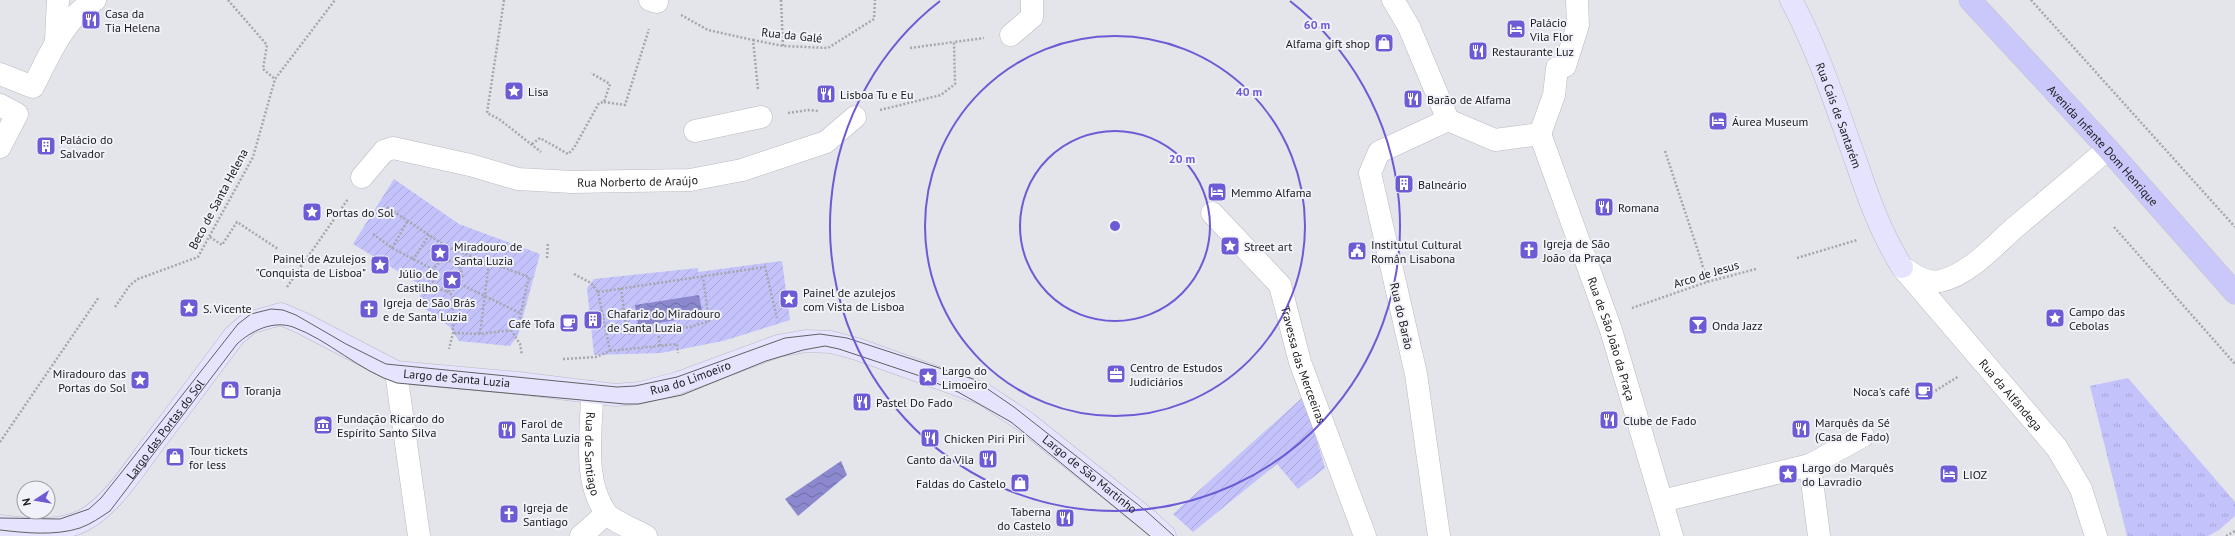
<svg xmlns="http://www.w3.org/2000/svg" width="2235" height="536" viewBox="0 0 2235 536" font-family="'PT Sans',sans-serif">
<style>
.grass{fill:url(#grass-tufts)}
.garden{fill:url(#garden-furrows)}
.water{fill:url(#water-waves)}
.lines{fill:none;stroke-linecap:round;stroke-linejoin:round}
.street-casing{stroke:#b9bac1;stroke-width:23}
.secondary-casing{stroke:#b9bac1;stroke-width:23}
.primary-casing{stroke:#c4c4c4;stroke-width:23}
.path{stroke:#a6a6ab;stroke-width:2.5;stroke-dasharray:2 2;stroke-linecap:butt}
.street{stroke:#fff;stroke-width:22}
.secondary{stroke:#e5e3fd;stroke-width:22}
.primary{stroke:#cac8fb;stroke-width:22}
.tram{stroke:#616164;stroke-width:1}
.ring{fill:none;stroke:#6d5bd5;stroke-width:2}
.labels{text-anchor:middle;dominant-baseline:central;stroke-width:4;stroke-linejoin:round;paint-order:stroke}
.poi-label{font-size:12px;fill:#1b1b1d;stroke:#f1f1f9;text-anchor:start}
.street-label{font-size:12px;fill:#1b1b1d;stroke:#f1f1f9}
.centre{fill:#6d5bd5;stroke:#f1f1f9;stroke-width:2}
.ring-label{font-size:12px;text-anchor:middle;font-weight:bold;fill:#6d5bd5;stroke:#f1f1f9;stroke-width:4;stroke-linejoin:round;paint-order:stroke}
</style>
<defs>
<pattern id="grass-tufts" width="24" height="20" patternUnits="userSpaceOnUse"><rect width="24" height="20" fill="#c3c2fb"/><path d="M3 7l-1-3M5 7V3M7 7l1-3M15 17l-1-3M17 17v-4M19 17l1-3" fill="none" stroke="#a7a6d7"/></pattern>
<pattern id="garden-furrows" width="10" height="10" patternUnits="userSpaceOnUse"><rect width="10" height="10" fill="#c3c2fb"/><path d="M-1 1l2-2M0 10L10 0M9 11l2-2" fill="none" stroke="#a7a6d7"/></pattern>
<pattern id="water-waves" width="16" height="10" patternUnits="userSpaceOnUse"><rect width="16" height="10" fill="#8b88ce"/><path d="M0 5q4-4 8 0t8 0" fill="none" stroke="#716ea7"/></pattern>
</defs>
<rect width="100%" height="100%" fill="#e4e4eb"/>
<!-- grass -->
<polygon class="grass" points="2128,378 2235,502 2235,516 2219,530 2208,536 2127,536 2090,386"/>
<!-- garden -->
<g class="garden">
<polygon points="394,179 459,224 540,254 518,335 510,346 459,341 450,327 417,303 424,287 353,244"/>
<polygon points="782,261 790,320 723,341 661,353 594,355 587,288 594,279 698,268 698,272"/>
<polygon points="1304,396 1325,468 1298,489 1277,464 1193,532 1173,514"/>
</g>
<!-- water -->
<g class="water">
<polygon points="699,295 703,316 638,326 635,305"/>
<polygon points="841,461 847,475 798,516 785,499"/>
</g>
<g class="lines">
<!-- street casing -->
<g class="street-casing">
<g id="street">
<polyline points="650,0 657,2"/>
<polyline points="1393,0 1409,27 1448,120 1495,140 1540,134"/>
<polyline points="1011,35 1032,17 1032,0"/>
<polyline points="56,40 58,0"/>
<path d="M0,74L33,87C49,56 64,18 95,0"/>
<polyline points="0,105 17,114 0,147"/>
<polyline points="695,131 761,117"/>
<path id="s1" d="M1540,134L1611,330L1672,536"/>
<polyline points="1540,134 1554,95 1557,68 1565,66 1578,25 1577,0"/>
<path id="s2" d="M362,177L384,151L393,148L470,165L518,179L572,182L690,180L742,170L826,142L855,117"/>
<path id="s3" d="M1212,213L1280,285L1300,362L1365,536"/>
<path id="s4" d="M1902,267L2057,448L2081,489L2096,536"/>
<path d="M1907,270C1916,277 1928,283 1940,281C1968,275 1992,248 2012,230C2044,203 2076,176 2108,149"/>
<polyline points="396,372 419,536"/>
<path id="s5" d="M592,392C592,430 582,480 606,513C611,520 637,531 646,536"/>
<polyline points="1810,465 1819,536"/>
<polyline points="1662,501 1810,465 1863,436"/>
<polyline points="581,536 606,514"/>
<polyline points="1439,536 1416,374 1370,173 1379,152 1448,120"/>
</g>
</g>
<!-- secondary casing -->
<g class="secondary-casing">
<g id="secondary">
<path id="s6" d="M1791,0C1819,52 1837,109 1857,164C1869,200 1882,235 1902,267"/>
<path id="s7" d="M0,526C24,529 51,532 75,524C108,513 135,467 156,440C182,406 208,371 234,336L249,323L281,314L302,323L396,372L518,383L615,395L640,393L678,383L778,346L806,341L831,342L857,349L983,394L1027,423L1148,520L1165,536"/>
</g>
</g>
<!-- primary casing -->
<g class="primary-casing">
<g id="primary">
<path id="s8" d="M1970,0L2108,149L2235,293"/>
</g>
</g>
<!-- path -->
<g class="path">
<polyline points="228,0 267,45 263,69 275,79"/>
<polyline points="504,0 487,113 499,119 541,152"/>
<polyline points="781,0 783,46"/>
<polyline points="2031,0 2235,227"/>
<polyline points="681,15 708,30 753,40 758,89"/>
<polyline points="753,40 783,46 828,48 874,19 875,0"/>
<polyline points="910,48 954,42"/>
<polyline points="604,102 625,105 649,29"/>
<polyline points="880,110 941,95 955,84 954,42 984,38"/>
<polyline points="788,113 808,110 819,111"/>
<polyline points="532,144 540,138 568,154 574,148 599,103 604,102 610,84 591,73"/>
<polyline points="1665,151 1701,260 1707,282"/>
<polyline points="387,207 447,247 529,277 519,321 511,330 480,334 453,333"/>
<polyline points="2114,227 2235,364"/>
<polyline points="373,234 392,248 434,270"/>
<polyline points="210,237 222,245 237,222 278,249"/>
<polyline points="392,248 407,222"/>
<polyline points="547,258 548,242"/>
<polyline points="1797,258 1857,240"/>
<polyline points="413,260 429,235"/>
<polyline points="445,261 447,247"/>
<circle cx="447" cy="276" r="15"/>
<polyline points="297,262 303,267"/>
<polyline points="574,274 591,283 598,292"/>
<polyline points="460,284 520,313"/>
<polyline points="287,287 348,199"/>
<polyline points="621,288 627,334 658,330"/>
<polyline points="447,291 453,296 453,333 449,349"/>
<polyline points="115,307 130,285 138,279 198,257 253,157 275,79 335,0"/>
<polyline points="1632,308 1707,282 1756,269"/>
<polyline points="511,330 520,344 522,355"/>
<polyline points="480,334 489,261"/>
<polyline points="660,346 658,330 690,327 709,321 703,277"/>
<polyline points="610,351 598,292 765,267 777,318"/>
<polyline points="563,359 596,357 610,351 677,344 678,353"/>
<polyline points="1932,393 1959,376"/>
<polyline points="0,442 99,297"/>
<polyline points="2226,536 2235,531"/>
</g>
<!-- street -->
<use href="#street" class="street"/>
<!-- secondary -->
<use href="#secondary" class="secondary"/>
<!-- primary -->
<use href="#primary" class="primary"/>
<!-- tram -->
<g class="tram">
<polyline points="0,518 60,519 89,509 101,498 125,468 238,324 251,314 271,309 283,310 296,315 346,344 386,364 617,387 635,386 677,377 785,338 820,334 847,338 973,379 1014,407 1146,511 1174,536"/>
<path d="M0,530C26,533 55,536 80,528C91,524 101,517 110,511L237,344C251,331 273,320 293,327C329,340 359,371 397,383L625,404H638L682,395L766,361L803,350L825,346L839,349L917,375L958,392L1011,422L1150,536"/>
</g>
</g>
<!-- distance rings -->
<g class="ring">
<circle cx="1115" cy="226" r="95"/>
<circle cx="1115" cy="226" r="190"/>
<path d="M1290 1A285 285 0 1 1 940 1"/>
</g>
<!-- icons -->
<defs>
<g id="restaurant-square" transform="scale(1)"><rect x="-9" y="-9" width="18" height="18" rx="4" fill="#6d5bd5" stroke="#f1f1f9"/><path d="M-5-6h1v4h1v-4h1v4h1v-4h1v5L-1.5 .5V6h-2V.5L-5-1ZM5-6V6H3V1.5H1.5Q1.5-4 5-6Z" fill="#fff"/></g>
<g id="hotel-square" transform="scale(1)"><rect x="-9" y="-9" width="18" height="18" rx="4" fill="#6d5bd5" stroke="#f1f1f9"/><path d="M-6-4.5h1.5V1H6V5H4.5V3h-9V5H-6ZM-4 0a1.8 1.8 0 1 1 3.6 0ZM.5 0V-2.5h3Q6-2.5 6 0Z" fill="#fff"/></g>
<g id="shop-square" transform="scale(1)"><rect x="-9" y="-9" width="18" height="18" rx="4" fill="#6d5bd5" stroke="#f1f1f9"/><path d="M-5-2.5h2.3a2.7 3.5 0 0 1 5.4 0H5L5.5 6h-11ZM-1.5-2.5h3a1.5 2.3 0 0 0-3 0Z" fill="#fff"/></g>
<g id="sight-square" transform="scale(1)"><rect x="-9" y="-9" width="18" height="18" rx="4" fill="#6d5bd5" stroke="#f1f1f9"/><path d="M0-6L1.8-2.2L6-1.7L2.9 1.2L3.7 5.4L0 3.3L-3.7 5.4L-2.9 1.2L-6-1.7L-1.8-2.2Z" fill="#fff"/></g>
<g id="building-square" transform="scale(1)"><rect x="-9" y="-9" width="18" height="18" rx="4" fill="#6d5bd5" stroke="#f1f1f9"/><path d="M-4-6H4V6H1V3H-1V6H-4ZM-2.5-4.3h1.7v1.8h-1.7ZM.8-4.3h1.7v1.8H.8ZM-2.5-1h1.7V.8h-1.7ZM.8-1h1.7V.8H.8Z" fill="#fff"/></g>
<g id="church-square" transform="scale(1)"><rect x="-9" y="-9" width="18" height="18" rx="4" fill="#6d5bd5" stroke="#f1f1f9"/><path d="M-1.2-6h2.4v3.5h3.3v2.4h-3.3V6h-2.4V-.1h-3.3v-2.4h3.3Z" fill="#fff"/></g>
<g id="civic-square" transform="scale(1)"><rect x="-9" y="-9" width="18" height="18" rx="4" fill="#6d5bd5" stroke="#f1f1f9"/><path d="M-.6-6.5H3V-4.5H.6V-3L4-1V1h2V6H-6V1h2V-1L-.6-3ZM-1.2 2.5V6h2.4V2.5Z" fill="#fff"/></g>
<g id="cafe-square" transform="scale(1)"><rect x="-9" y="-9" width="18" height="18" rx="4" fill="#6d5bd5" stroke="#f1f1f9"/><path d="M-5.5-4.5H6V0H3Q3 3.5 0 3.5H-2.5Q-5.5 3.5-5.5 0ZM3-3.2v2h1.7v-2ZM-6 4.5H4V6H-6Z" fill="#fff"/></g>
<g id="bar-square" transform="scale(1)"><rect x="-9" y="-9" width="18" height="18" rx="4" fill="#6d5bd5" stroke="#f1f1f9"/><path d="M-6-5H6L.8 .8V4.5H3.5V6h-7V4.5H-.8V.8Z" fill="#fff"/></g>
<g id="office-square" transform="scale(1)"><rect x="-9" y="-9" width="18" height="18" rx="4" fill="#6d5bd5" stroke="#f1f1f9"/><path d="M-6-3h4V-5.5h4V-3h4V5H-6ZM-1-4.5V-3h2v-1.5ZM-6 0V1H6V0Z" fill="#fff"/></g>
<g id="museum-square" transform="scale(1)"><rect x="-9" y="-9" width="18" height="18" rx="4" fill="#6d5bd5" stroke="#f1f1f9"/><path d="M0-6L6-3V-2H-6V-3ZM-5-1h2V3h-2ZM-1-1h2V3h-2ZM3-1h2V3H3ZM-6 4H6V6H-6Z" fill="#fff"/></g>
</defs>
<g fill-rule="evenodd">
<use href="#restaurant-square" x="91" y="20"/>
<use href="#hotel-square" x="1516" y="29"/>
<use href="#shop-square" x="1384" y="43"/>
<use href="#restaurant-square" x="1478" y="51"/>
<use href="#sight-square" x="514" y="91"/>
<use href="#restaurant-square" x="826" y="94"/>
<use href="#restaurant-square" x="1413" y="99"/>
<use href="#hotel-square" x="1718" y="121"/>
<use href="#building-square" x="46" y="146"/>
<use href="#building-square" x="1404" y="184"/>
<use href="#hotel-square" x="1217" y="192"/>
<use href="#restaurant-square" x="1604" y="207"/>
<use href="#sight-square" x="312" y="212"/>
<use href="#sight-square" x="1230" y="246"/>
<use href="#church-square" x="1529" y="250"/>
<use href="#civic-square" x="1357" y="251"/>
<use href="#sight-square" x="440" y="253"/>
<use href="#sight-square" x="380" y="265"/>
<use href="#sight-square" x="452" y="280"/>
<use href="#sight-square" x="789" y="299"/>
<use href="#sight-square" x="189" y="308"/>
<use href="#church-square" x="369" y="309"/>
<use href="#sight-square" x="2055" y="318"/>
<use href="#building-square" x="593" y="320"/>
<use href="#cafe-square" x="569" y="323"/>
<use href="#bar-square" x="1698" y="325"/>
<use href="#office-square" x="1116" y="374"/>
<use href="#sight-square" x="928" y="377"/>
<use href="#sight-square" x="140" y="380"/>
<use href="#shop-square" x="230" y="390"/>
<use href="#cafe-square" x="1924" y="391"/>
<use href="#restaurant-square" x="862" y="402"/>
<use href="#restaurant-square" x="1609" y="420"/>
<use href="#museum-square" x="323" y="425"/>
<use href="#restaurant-square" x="1801" y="429"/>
<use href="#restaurant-square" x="507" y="430"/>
<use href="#restaurant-square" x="930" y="438"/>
<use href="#shop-square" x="175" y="457"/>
<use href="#restaurant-square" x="988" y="459"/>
<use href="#sight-square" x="1788" y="474"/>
<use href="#hotel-square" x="1949" y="474"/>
<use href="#shop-square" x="1020" y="483"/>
<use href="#church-square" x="509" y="514"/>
<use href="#restaurant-square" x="1065" y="518"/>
</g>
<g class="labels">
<!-- poi labels -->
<g class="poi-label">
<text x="105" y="13">Casa da<tspan x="105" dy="14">Tia Helena</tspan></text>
<text x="1530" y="22">Palácio<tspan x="1530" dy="14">Vila Flor</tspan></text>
<text x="1370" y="43" text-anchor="end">Alfama gift shop</text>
<text x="1492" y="51">Restaurante Luz</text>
<text x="528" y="91">Lisa</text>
<text x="840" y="94">Lisboa Tu e Eu</text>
<text x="1427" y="99">Barão de Alfama</text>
<text x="1732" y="121">Áurea Museum</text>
<text x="60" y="139">Palácio do<tspan x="60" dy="14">Salvador</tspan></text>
<text x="1418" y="184">Balneário</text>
<text x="1231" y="192">Memmo Alfama</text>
<text x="1618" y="207">Romana</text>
<text x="326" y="212">Portas do Sol</text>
<text x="1543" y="243">Igreja de São<tspan x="1543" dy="14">João da Praça</tspan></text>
<text x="1371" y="244">Institutul Cultural<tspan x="1371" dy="14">Român Lisabona</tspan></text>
<text x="454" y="246">Miradouro de<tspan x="454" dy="14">Santa Luzia</tspan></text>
<text x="1244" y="246">Street art</text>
<text x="366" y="258" text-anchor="end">Painel de Azulejos<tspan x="366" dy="14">"Conquista de Lisboa"</tspan></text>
<text x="438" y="273" text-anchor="end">Júlio de<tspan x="438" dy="14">Castilho</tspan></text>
<text x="803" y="292">Painel de azulejos<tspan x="803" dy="14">com Vista de Lisboa</tspan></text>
<text x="383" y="302">Igreja de São Brás<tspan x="383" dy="14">e de Santa Luzia</tspan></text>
<text x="203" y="308">S. Vicente</text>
<text x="2069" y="311">Campo das<tspan x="2069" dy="14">Cebolas</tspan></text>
<text x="607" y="313">Chafariz do Miradouro<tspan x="607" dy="14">de Santa Luzia</tspan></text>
<text x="555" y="323" text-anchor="end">Café Tofa</text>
<text x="1712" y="325">Onda Jazz</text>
<text x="1130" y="367">Centro de Estudos<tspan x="1130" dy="14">Judiciários</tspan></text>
<text x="942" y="370">Largo do<tspan x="942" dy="14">Limoeiro</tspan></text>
<text x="126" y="373" text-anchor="end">Miradouro das<tspan x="126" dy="14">Portas do Sol</tspan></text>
<text x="244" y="390">Toranja</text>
<text x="1910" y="391" text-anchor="end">Noca's café</text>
<text x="876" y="402">Pastel Do Fado</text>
<text x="337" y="418">Fundação Ricardo do<tspan x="337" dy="14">Espírito Santo Silva</tspan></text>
<text x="1623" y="420">Clube de Fado</text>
<text x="1815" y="422">Marquês da Sé<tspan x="1815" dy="14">(Casa de Fado)</tspan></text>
<text x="521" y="423">Farol de<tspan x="521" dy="14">Santa Luzia</tspan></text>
<text x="944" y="438">Chicken Piri Piri</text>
<text x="189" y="450">Tour tickets<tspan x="189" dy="14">for less</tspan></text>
<text x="974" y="459" text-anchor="end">Canto da Vila</text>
<text x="1802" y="467">Largo do Marquês<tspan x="1802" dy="14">do Lavradio</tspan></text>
<text x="1963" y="474">LIOZ</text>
<text x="1006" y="483" text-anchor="end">Faldas do Castelo</text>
<text x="523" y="507">Igreja de<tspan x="523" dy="14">Santiago</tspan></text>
<text x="1051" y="511" text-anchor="end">Taberna<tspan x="1051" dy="14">do Castelo</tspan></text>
</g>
<!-- street labels -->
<g class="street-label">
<text transform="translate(792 35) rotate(6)">Rua da Galé</text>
<text stroke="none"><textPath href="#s6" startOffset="125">Rua Cais de Santarém</textPath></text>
<text stroke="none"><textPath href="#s8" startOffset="197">Avenida Infante Dom Henrique</textPath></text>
<text stroke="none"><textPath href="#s2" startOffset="292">Rua Norberto de Araújo</textPath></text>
<text transform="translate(218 199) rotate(-62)">Beco de Santa Helena</text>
<text transform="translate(1706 274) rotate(-17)">Arco de Jesus</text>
<text transform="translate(1402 316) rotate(77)">Rua do Barão</text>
<text stroke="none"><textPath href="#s1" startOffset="217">Rua de São João da Praça</textPath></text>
<text stroke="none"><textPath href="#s3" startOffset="182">Travessa das Merceeiras</textPath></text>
<text stroke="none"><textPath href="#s7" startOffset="804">Rua do Limoeiro</textPath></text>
<text stroke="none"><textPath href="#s7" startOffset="567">Largo de Santa Luzia</textPath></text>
<text stroke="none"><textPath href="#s4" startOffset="168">Rua da Alfândega</textPath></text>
<text stroke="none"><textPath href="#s7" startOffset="208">Largo das Portas do Sol</textPath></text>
<text stroke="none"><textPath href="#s5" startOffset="62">Rua de Santiago</textPath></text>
<text stroke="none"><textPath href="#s7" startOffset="1245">Largo de São Martinho</textPath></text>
</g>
</g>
<circle cx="1115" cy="226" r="6" class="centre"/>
<g class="ring-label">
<text x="1317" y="29">60 m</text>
<text x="1249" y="96">40 m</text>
<text x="1182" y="163">20 m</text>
</g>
<!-- north arrow -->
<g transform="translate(36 500) rotate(258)"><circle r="19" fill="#f1f1f9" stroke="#9b9ba1"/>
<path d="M0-3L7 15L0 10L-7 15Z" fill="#6d5bd5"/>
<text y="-6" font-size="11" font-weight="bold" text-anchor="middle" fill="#1b1b1d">N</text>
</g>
</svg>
